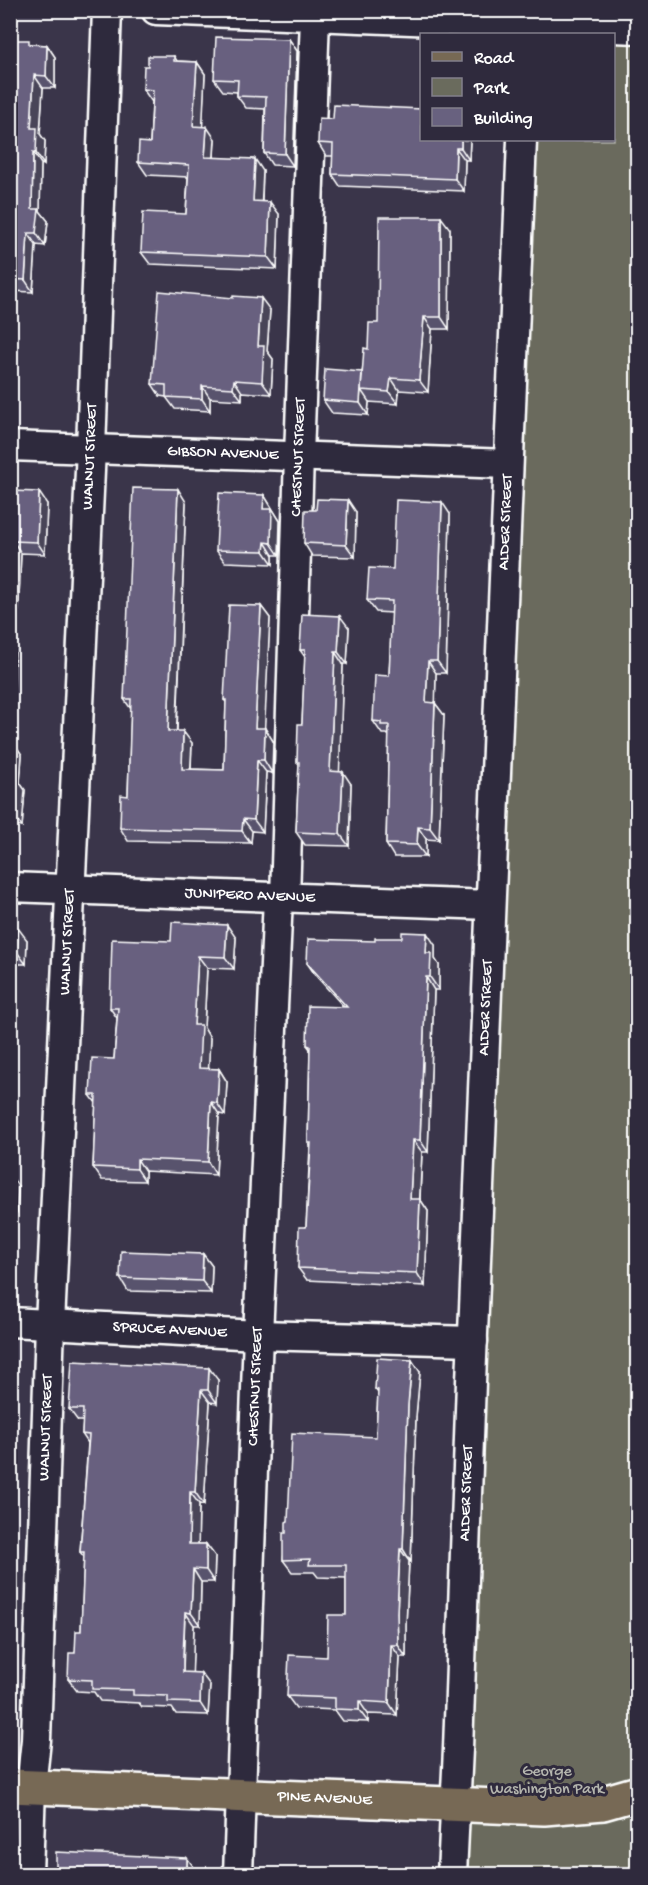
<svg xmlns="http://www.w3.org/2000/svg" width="648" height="1885" viewBox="0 0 648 1885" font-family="'Gochi Hand',sans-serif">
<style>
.green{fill:#6a6b5d;stroke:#b4b5ae;stroke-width:1.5}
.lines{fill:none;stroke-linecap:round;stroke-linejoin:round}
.minor-casing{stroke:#fff;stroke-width:33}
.major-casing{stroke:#fff;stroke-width:38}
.minor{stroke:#2f2a3d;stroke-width:28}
.major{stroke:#776954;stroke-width:33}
.wall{fill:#59536d;stroke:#fff;stroke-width:1.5}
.shaded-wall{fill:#494459;stroke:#fff;stroke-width:1.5}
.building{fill:#68617f;stroke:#fff;stroke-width:1.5}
.labels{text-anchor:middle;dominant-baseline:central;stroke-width:6;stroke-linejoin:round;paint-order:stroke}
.street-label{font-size:16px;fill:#fff;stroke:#2f2a3d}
.park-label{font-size:16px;fill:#b4b5ae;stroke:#2f2a3d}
</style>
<rect width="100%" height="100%" fill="#3a354a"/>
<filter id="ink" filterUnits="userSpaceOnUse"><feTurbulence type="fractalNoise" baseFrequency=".0167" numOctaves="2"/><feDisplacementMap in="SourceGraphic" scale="12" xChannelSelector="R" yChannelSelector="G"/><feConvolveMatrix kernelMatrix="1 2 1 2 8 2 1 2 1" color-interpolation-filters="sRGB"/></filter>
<g filter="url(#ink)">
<!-- green -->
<polygon class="green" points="637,29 637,1874 452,1874 522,140 614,140 614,34"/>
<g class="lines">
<!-- minor casing -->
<g class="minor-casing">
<g id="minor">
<polyline points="156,10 638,29"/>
<path id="s1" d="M10,446L508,464"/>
<path id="s2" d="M10,887L490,905"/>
<path id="s3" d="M285,898L299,456L315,17"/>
<path id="s4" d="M10,1322L258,1335L473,1341"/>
<path id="s5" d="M28,1874L31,1787L36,1740L50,1324L91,449L107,10"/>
<path id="s6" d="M238,1874L258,1335L278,898"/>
<path id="s7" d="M452,1874L458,1749L471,1382L522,140"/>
</g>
</g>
<!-- major casing -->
<g class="major-casing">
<g id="major">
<path id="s8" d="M10,1786L544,1808L603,1803L638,1793"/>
</g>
</g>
<!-- minor -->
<use href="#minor" class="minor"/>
<!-- major -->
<use href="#major" class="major"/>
</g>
<!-- wall -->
<g class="wall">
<polygon points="289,39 297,51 293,166 272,165 264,153 265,109 246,108 237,96 237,92 223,91 214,79"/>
<polygon points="10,40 32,44 47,45 55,57 55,88 43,88 40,134 45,141 44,165 41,164 40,211 48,221 45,246 36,245 33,292 10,291"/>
<polygon points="174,56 177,61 197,62 205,74 202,127 215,139 214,158 263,171 262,201 279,214 277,269 150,264 141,252 186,214 188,177 147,175 138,162 150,143 152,102 143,89 148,66"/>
<polygon points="470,140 469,160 465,160 464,191 340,186 332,174 333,156 326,156 318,143"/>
<polygon points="450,229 449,329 432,329 428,392 399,390 398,404 369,402 368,415 332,413 323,400 362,372 368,349 378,323"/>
<polygon points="270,310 267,351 273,359 271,394 242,392 242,400 210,398 210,411 175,409 166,397 160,396 152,384"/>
<polygon points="10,491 47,504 45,554 21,553 18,618 16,618 11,743 14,743 22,755 20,783 25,790 22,827 10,826"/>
<polygon points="264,495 280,521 279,555 273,555 273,564 225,562 216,550"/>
<polygon points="186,502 177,731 192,743 191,769 224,770 226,702 224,700 261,606 270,618 264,728 273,741 272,773 266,772 263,832 252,831 251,843 128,841 120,828 128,796 131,709 124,699"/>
<polygon points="356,512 355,557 312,556 304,543"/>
<polygon points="450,514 446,673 436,673 435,703 444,715 439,840 426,839 426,857 394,857 386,844 389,736 387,734 382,734 373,721 389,676 392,613 376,612 367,600 393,569"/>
<polygon points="349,628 347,664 343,664 339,772 351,784 349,846 305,845 296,832 299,764 297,762 302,724 305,657 300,650"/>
<polygon points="10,928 27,940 26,964 15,964 10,1075"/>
<polygon points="236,938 234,969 207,968 204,1028 210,1038 208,1069 219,1069 227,1082 225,1115 219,1114 216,1175 145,1171 145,1181 102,1180 93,1167 96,1103 90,1095 114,1059 117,1018 110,1008 171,941"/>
<polygon points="435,945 435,959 439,965 439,990 434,990 428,1152 422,1152 420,1199 428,1211 425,1286 307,1280 298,1268 306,1227 310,1146 308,1143 310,1049 307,1045 344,1007 316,976 307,963"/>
<polygon points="10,1175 18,1186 17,1212 10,1211"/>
<polygon points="203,1254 212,1266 211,1293 128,1291 120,1278"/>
<polygon points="420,1372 416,1417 411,1562 409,1561 406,1625 406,1657 400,1657 397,1715 368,1714 368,1722 343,1721 335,1710 296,1708 287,1696 327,1657 346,1615 346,1578 318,1577 314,1572 292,1572 283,1560 288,1521 376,1437 378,1393 375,1389"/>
<polygon points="218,1380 217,1403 210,1402 204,1505 199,1504 198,1544 206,1544 215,1556 214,1582 201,1582 200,1625 194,1625 192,1673 210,1685 208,1715 176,1714 172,1708 142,1707 139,1703 100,1701 94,1692 77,1691 68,1679 81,1631 84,1557 80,1552 88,1443 82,1434 83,1421 78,1421 69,1409"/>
</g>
<!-- shaded-wall -->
<g class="shaded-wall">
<polygon points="289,39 297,51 293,166 285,154"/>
<polygon points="47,45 55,57 55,88 46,76"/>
<polygon points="197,62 205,74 202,138 193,126"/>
<polygon points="34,75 43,88 40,134 45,141 44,165 36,153 31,128"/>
<polygon points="207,127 215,139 213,170 205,157"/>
<polygon points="461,140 470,140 469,160 461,148"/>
<polygon points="456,148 465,160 464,191 455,179"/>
<polygon points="33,152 41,164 40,211 48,221 45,246 36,233 32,209"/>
<polygon points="255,159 263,171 261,213 253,201"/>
<polygon points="270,202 279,214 277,269 268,257"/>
<polygon points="441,217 450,229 449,329 441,317"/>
<polygon points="28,233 36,245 33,292 25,280"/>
<polygon points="261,298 270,310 267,351 273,359 271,394 262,382 258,346"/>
<polygon points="424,317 432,329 428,392 419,380"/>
<polygon points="362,372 361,390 369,402 368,415 360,403"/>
<polygon points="391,378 399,390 398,404 389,392"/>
<polygon points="234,380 242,392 242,400 233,388"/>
<polygon points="202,386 210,398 210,411 202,399"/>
<polygon points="178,489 186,502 176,743 168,731"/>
<polygon points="39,492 47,504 45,554 37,542"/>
<polygon points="264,495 280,521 279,555 271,543 263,509"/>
<polygon points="348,500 356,512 355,557 346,545"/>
<polygon points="442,502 450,514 446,673 437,661"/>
<polygon points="13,541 21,553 18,618 10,607"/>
<polygon points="265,542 273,555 273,564 264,551"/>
<polygon points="261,606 270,618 264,740 255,728"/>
<polygon points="10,611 16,618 11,754 10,754"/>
<polygon points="340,616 349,628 347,664 338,652"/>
<polygon points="335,652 343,664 339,784 330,771"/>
<polygon points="428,661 436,673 435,715 426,702"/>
<polygon points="435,703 444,715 439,840 430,828"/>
<polygon points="265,728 273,741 272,773 264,760"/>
<polygon points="183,731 192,743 190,781 182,769"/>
<polygon points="14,743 22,755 20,783 25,790 22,827 14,815 11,777"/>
<polygon points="257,760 266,772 263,832 254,820"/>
<polygon points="343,772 351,784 349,846 340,834"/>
<polygon points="243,819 252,831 251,843 242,831"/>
<polygon points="418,827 426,839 426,857 417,845"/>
<polygon points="227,925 236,938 234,969 225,957"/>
<polygon points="18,928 27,940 26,964 17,952"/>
<polygon points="427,933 435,945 435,959 439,965 439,990 430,977 426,953"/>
<polygon points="198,956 207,968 204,1028 210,1038 208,1080 199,1068 194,1025"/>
<polygon points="10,957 15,964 10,1075"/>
<polygon points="426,977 434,990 428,1152 420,1140"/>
<polygon points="219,1069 227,1082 225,1115 217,1103"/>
<polygon points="211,1102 219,1114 216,1175 208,1162"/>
<polygon points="413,1140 422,1152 419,1211 410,1199"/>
<polygon points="137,1159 145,1171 145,1181 137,1169"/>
<polygon points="10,1175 18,1186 17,1212 10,1202"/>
<polygon points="420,1199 428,1211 425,1286 417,1273"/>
<polygon points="203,1254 212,1266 211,1293 202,1281"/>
<polygon points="412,1360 420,1372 416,1417 411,1562 403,1549 408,1405"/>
<polygon points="209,1368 218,1380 217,1403 208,1390"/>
<polygon points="201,1390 210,1402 204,1505 195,1492"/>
<polygon points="190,1492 199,1504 198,1556 189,1544"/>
<polygon points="206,1544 215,1556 214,1582 206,1570"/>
<polygon points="400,1549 409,1561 406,1625 406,1657 398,1645 397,1613"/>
<polygon points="193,1569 201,1582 200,1625 191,1613"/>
<polygon points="185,1612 194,1625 192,1684 183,1672"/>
<polygon points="391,1645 400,1657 397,1715 389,1703"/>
<polygon points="201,1673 210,1685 208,1715 200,1703"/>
<polygon points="359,1701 368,1714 368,1722 359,1710"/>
<polygon points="187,1858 196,1870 195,1875 187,1875"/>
</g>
<!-- building -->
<g class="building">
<polygon points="216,37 289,39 285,154 264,153 266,97 237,96 238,80 214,79"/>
<polygon points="10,40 29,40 29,44 47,45 46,76 34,75 31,128 37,128 36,153 33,152 32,209 39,209 36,233 28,233 25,280 10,279"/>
<polygon points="148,56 174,56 174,61 197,62 193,126 207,127 205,157 255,159 253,201 270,202 268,257 141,252 143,212 186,214 189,165 138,162 139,142 150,143 153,90 143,89 144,66 148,66"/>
<polygon points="334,105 422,109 422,140 461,140 461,148 456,148 455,179 332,174 333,144 318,143 319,118 333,119"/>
<polygon points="379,217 441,217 441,317 424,317 419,380 391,378 389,392 361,390 364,348 368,349 369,323 378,323"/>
<polygon points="159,291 233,298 233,296 261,298 258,346 264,346 262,382 234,380 233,388 202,386 202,399 166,397 166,385 152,384"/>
<polygon points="325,369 362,372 360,403 323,400"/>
<polygon points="133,488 178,489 168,731 183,731 182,769 224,770 226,700 224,700 229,605 261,606 255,728 265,728 264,760 257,760 254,820 243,819 242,831 120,828 121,795 128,796 131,699 124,699"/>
<polygon points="10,491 39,492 37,542 13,541 10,588"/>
<polygon points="219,493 264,495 263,509 272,509 271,543 265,542 264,551 216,550"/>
<polygon points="317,499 348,500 346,545 304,543 305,510 316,510"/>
<polygon points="396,500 442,502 437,661 428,661 426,702 435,703 430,828 418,827 417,845 386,844 389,725 381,725 381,722 373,721 375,675 389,676 392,601 367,600 369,568 393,569"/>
<polygon points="302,614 340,616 338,652 335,652 330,771 343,772 340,834 296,832 299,762 297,762 298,724 302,724 305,650 300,650"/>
<polygon points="10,743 14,743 11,777 16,778 14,815 10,815"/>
<polygon points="172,922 227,925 225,957 198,956 194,1025 201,1025 199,1068 219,1069 217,1103 211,1102 208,1162 137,1159 137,1169 93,1167 96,1095 90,1095 92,1058 114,1059 118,1008 110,1008 112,939 171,941"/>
<polygon points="10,928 18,928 17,952 10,952"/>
<polygon points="402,932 427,933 426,953 431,953 430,977 426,977 420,1140 413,1140 410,1199 420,1199 417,1273 298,1268 299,1227 306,1227 311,1143 308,1143 310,1046 307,1045 308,1006 347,1007 307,963 308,939 375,941 375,938 402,938"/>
<polygon points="121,1251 203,1254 202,1281 120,1278"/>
<polygon points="377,1358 412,1360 408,1405 403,1549 400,1549 397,1613 398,1645 391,1645 389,1703 359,1701 359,1710 335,1709 335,1698 287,1696 289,1655 327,1657 328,1615 346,1615 346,1565 309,1565 310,1559 283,1560 283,1533 286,1533 286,1522 288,1521 292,1433 376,1437 378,1390 375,1389"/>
<polygon points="72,1361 209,1368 208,1390 201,1390 195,1492 190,1492 189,1544 206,1544 206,1570 193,1569 191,1613 185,1612 183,1656 183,1672 201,1673 200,1703 168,1702 168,1696 133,1695 133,1690 92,1689 92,1680 68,1679 69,1653 75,1653 76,1631 81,1631 84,1552 80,1552 89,1435 82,1434 83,1409 69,1409"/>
<polygon points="56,1852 187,1858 187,1875 56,1875"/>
<polygon points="284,1871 385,1874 284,1875"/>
</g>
</g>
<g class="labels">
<!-- street labels -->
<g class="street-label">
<text stroke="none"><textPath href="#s1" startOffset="213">GIBSON AVENUE</textPath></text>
<text stroke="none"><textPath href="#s5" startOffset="1419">WALNUT STREET</textPath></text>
<text stroke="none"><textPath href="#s3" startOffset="441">CHESTNUT STREET</textPath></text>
<text stroke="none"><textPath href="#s7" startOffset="1353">ALDER STREET</textPath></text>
<text stroke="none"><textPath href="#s2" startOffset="240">JUNIPERO AVENUE</textPath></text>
<text stroke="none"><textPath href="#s5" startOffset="933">WALNUT STREET</textPath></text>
<text stroke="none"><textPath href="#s7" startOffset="867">ALDER STREET</textPath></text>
<text stroke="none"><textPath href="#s4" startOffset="160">SPRUCE AVENUE</textPath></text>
<text stroke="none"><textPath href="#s6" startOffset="488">CHESTNUT STREET</textPath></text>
<text stroke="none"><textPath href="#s5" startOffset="447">WALNUT STREET</textPath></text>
<text stroke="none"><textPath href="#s7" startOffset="381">ALDER STREET</textPath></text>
<text stroke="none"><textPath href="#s8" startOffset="315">PINE AVENUE</textPath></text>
</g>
<!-- park labels -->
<g class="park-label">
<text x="547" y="1772">George<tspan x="547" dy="18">Washington Park</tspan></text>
</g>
</g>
<!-- margin -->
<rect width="648" height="1885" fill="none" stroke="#2f2a3d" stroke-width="36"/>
<rect x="18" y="18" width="612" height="1849" fill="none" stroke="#fff" stroke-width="2" filter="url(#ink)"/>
<!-- legend -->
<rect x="420" y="33" width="195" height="108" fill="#2f2a3d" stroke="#827f8b" stroke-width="1.5"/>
<rect x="432" y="52" width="30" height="9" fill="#776954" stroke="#827f8b" stroke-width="1.5"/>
<text x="474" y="63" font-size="18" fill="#ffffff">Road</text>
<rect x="432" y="78" width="30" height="18" fill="#6a6b5d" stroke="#827f8b" stroke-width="1.5"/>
<text x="474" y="93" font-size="18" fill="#ffffff">Park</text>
<rect x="432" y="108" width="30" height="18" fill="#68617f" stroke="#827f8b" stroke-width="1.5"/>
<text x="474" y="123" font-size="18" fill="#ffffff">Building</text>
</svg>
